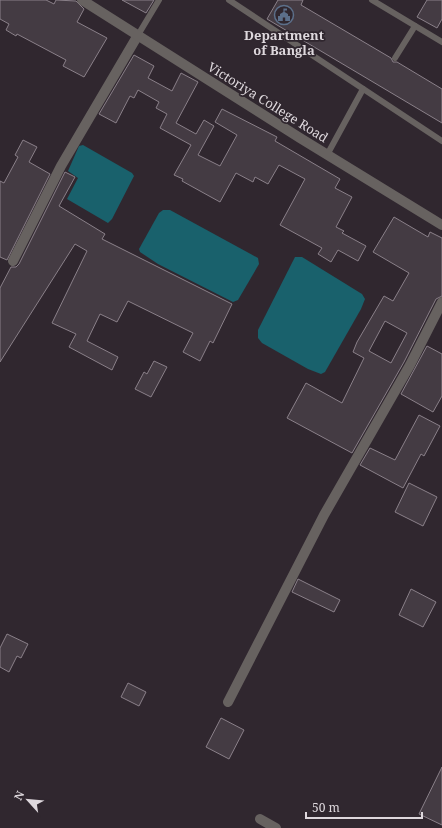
<svg xmlns="http://www.w3.org/2000/svg" width="442" height="828" viewBox="0 0 442 828" font-family="'Noto Serif',serif">
<style>
.water{fill:#19616c}
.building{fill:#443b43;stroke:#8a8089;fill-rule:evenodd}
.lines{fill:none;stroke-linecap:round;stroke-linejoin:round}
.service{stroke:#676260;stroke-width:6}
.minor{stroke:#676260;stroke-width:10}
.tertiary{stroke:#676260;stroke-width:10}
.labels{text-anchor:middle;dominant-baseline:central;stroke-width:3.5;stroke-linejoin:round;paint-order:stroke}
.poi-label{font-size:13px;font-weight:bold;fill:#ded8dd;stroke:#30272f}
.street-label{font-size:13px;fill:#ded8dd;stroke:#30272f}
</style>
<rect width="100%" height="100%" fill="#30272f"/>
<!-- water -->
<g class="water">
<polygon points="83,145 132,173 134,176 112,219 108,223 67,199 78,178 68,171 79,146"/>
<polygon points="163,210 170,210 258,258 259,264 238,300 233,302 158,264 140,252 139,249 159,213"/>
<polygon points="295,257 302,257 362,294 365,299 361,309 325,372 321,374 308,369 262,343 258,338 258,330"/>
</g>
<!-- building -->
<g class="building">
<polygon points="0,0 46,0 54,4 56,0 76,1 84,9 77,22 107,38 84,77 63,66 66,60 17,34 16,36 6,30 9,24 0,19"/>
<polygon points="122,0 154,0 146,13"/>
<polygon points="278,0 303,0 301,5 391,58 393,62 397,62 442,89 442,123 267,19"/>
<polygon points="427,0 442,0 442,19 437,28 417,17"/>
<polygon points="134,55 154,66 148,78 172,91 181,73 198,82 176,123 196,134 204,120 214,126 198,155 220,166 237,135 215,122 222,109 277,137 275,141 340,179 335,188 352,197 336,227 344,231 342,233 366,246 358,261 338,250 331,262 318,254 322,248 280,225 305,179 279,165 268,184 255,177 253,182 236,173 220,202 182,181 183,179 174,175 191,145 160,128 167,114 156,108 159,102 138,90 134,98 130,96 116,123 99,114"/>
<polygon points="23,140 37,147 29,162 50,174 7,260 0,257 0,181 4,183 18,157 15,155"/>
<polygon points="65,172 75,177 59,206 105,234 102,239 232,304 213,343 210,341 200,361 183,352 193,333 128,301 117,322 100,314 87,341 118,357 112,370 69,347 76,334 52,323 87,251 75,244 0,362 0,288 11,267 16,267 19,264"/>
<path d="M394,217L428,237L430,232L442,238V296L436,299L404,362L352,453L287,418L306,383L342,403L364,358L353,352L357,342L384,296L393,301L409,273L373,252ZM385,321L407,333L391,363L369,351Z"/>
<polygon points="427,346 442,354 442,396 433,412 401,394"/>
<polygon points="154,361 167,367 151,397 135,389 144,372 147,374"/>
<polygon points="419,415 440,426 424,456 421,454 403,488 360,465 370,448 395,460"/>
<polygon points="409,483 437,497 423,526 395,512"/>
<polygon points="298,579 340,600 334,612 292,592"/>
<polygon points="411,589 436,602 423,627 399,615"/>
<polygon points="7,634 28,644 21,658 17,656 9,672 0,667 0,648"/>
<polygon points="128,683 146,692 139,706 121,697"/>
<polygon points="221,718 244,730 229,759 206,747"/>
<polygon points="442,767 442,825 419,814"/>
</g>
<g class="lines">
<!-- service -->
<g class="service">
<polyline points="229,0 442,141"/>
<polyline points="372,0 442,42"/>
<polyline points="138,35 159,0"/>
<polyline points="395,58 415,26"/>
<polyline points="327,155 363,89"/>
</g>
<!-- minor -->
<g class="minor">
<polyline points="13,261 61,166 138,35"/>
<polyline points="228,702 324,515 410,365 442,302"/>
<polyline points="260,819 276,828"/>
</g>
<!-- tertiary -->
<polyline class="tertiary" points="82,0 300,138 442,225"/>
</g>
<!-- icons -->
<defs>
<g id="civic-ring" transform="scale(1)"><circle r="9.5" fill="#30272f" stroke="#5c6f8a" stroke-width="1.5"/><path d="M-.6-6.5H3V-4.5H.6V-3L4-1V1h2V6H-6V1h2V-1L-.6-3ZM-1.2 2.5V6h2.4V2.5Z" fill="#5c6f8a"/></g>
</defs>
<g fill-rule="evenodd">
<use href="#civic-ring" x="284" y="15"/>
</g>
<g class="labels">
<!-- poi labels -->
<g class="poi-label">
<text x="284" y="35">Department<tspan x="284" dy="15">of Bangla</tspan></text>
</g>
<!-- street labels -->
<g class="street-label">
<text transform="translate(268 102) rotate(32)">Victoriya College Road</text>
</g>
</g>
<!-- north arrow -->
<g transform="translate(28 800) rotate(297)" stroke="#30272f" stroke-width="3" paint-order="stroke">
<path d="M0-3L7 15L0 10L-7 15Z" fill="#ded8dd"/>
<text y="-6" font-size="11" font-weight="bold" text-anchor="middle" fill="#ded8dd">N</text>
</g>
<!-- scale -->
<path d="M306 812v6h116v-6" fill="none" stroke="#ded8dd" stroke-width="2"/>
<text x="312" y="812" font-size="12" fill="#ded8dd" stroke="#30272f" stroke-width="3" paint-order="stroke">50 m</text>
</svg>
